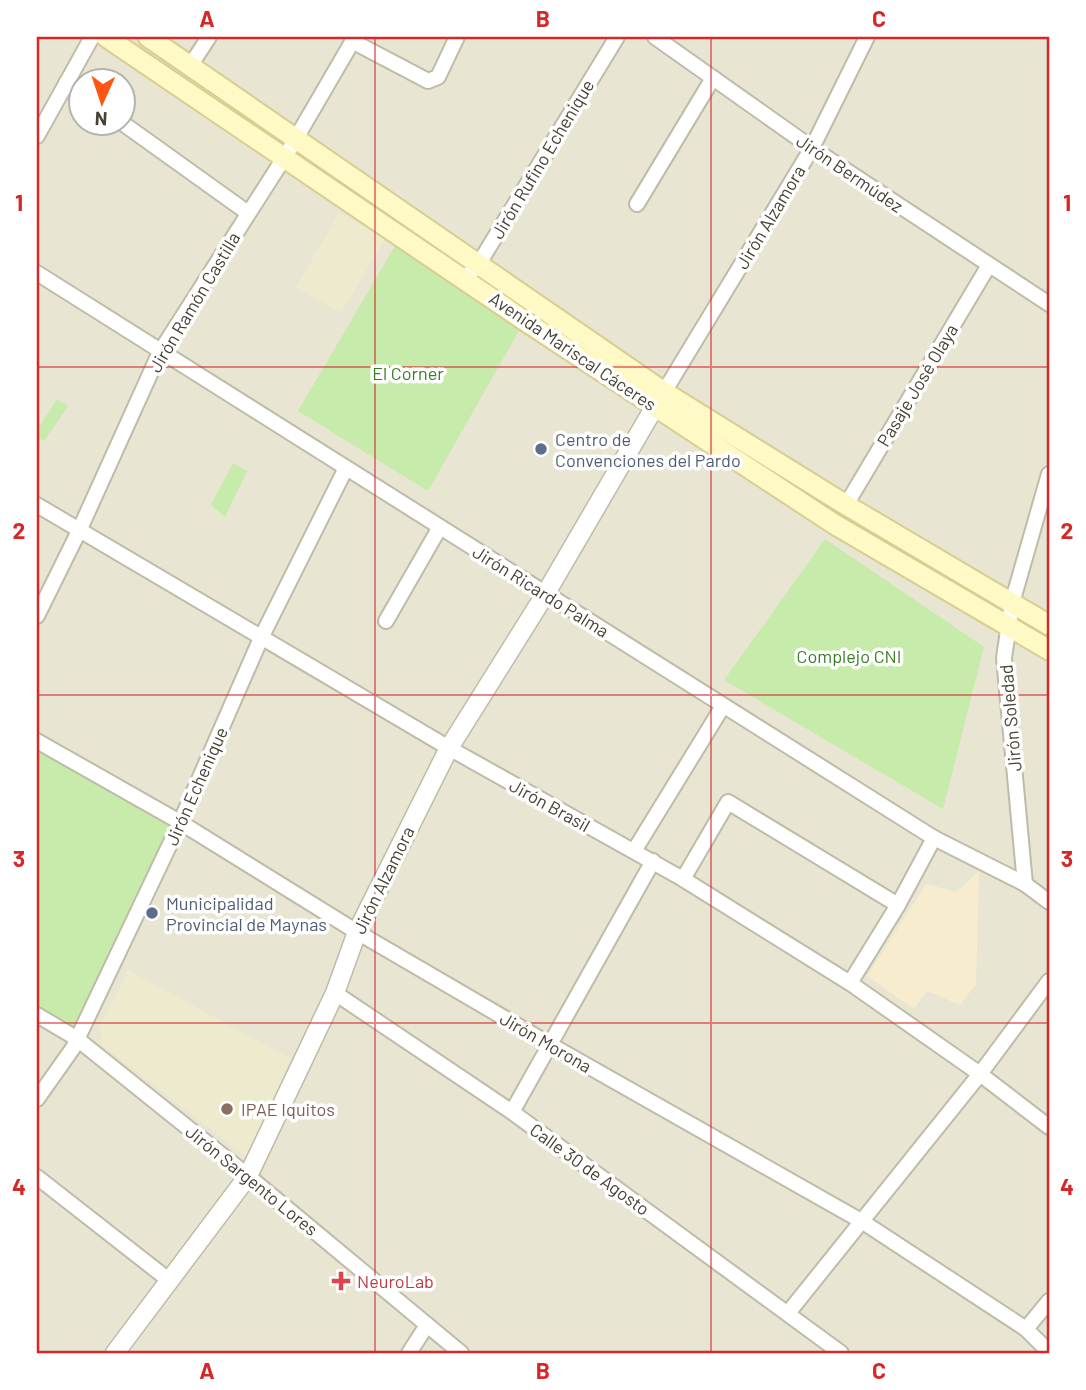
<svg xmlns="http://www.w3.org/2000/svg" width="1086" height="1390" viewBox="0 0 1086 1390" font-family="Barlow,sans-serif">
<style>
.residential{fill:#e8e5d3;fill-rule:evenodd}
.commercial{fill:#f8eccf}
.education{fill:#eeeace}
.green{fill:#c6ebab}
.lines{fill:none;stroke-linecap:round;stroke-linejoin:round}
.minor-casing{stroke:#c0bba7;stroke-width:18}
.tertiary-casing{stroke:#c0bba7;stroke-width:21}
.secondary-casing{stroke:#d7ce92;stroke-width:23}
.minor{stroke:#fff;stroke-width:14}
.tertiary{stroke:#fff;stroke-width:18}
.secondary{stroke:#fff9c5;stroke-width:19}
.grid{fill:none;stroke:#d62828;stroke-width:2;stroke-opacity:0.55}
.service-dot{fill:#5c6f8a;stroke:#fff;stroke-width:2.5}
.education-dot{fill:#8d6e63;stroke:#fff;stroke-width:2.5}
.health-dot{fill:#e0444e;stroke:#fff;stroke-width:2.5}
.labels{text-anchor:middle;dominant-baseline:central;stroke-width:7;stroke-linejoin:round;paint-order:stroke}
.street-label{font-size:18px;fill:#474234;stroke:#fff}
.park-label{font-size:18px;fill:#397d23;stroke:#fff}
.service-label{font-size:18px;fill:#4e5e75;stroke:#fff;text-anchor:start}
.education-label{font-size:18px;fill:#785e54;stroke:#fff;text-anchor:start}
.health-label{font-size:18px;fill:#be3a42;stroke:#fff;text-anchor:start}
.neatline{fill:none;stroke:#d62828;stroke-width:2.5}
.grid-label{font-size:23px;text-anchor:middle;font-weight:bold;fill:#d62828}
</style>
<rect width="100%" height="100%" fill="#f4f2e6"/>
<!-- residential -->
<path class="residential" d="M37,37H1049V1353H37ZM80,80H122V122H80Z"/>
<!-- commercial -->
<polygon class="commercial" points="979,871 976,984 960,1005 927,991 914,1009 867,976 926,884 956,892"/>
<!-- education -->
<g class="education">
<polygon points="339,213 385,239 341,313 296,287"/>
<polygon points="128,970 291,1059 248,1158 103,1046 99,1029"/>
</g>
<!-- green -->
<g class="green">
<polygon points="395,246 520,329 428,491 298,411"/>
<polygon points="57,399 68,406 44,441 37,437 37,430"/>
<polygon points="233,463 247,471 225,517 211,505"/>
<polygon points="825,539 984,647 943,809 724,680"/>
<polygon points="37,741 180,823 76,1038 37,1015"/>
</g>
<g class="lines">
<!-- minor casing -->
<g class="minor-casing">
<g id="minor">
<polyline points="655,37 812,148 1049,304"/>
<polyline points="352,41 428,81 438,77 457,37"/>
<polyline points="190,66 209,37"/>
<polyline points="66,83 80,93"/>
<polyline points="121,122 248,213"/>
<polyline points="37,136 92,37"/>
<polyline points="637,204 713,78"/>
<polyline points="37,273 934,838 1025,884 1049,902"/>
<polyline points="464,279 478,265 617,37"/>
<polyline points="664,392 812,148 867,37"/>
<polyline points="37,505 449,748 683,879 850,983 980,1074 1049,1127"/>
<polyline points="846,505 989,265"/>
<polyline points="37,616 79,531 160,352 291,147 355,37"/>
<polyline points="386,621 440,527"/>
<polyline points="37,741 178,821 357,932 549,1044 863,1222 1026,1329 1049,1352"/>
<polyline points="634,851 723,706"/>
<polyline points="683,879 728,802 898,905"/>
<polyline points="1025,884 1004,658 1012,603 1049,474"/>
<polyline points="850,983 898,905 934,838"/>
<polyline points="335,993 512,1112 841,1353"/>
<polyline points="37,1015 76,1038 248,1176 461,1353"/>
<polyline points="37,1099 73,1048 180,823 261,638 346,468"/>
<polyline points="512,1112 653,861"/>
<polyline points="37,1177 170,1281"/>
<polyline points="788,1313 980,1074 1049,981"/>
<polyline points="1026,1329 1049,1301"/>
<polyline points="409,1353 427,1325"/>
</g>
</g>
<!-- tertiary casing -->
<g class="tertiary-casing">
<polyline id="tertiary" points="115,1353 248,1176 335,993 357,932 449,748 546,593 661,396"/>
</g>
<!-- secondary casing -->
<g class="secondary-casing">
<g id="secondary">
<polyline points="106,37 528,323 834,524 1049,650"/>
<polyline points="148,37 664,392 846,505 1049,625"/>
</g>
</g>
<!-- minor -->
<use href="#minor" class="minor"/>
<!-- tertiary -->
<use href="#tertiary" class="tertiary"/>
<!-- secondary -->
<use href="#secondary" class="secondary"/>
</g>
<!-- grid -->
<path class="grid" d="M375,37V1353M711,37V1353M37,367H1049M37,695H1049M37,1023H1049"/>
<!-- markers -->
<g class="service-dot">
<circle cx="541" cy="449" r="7"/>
<circle cx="152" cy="913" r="7"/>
</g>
<circle class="education-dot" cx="227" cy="1109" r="7"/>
<path class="health-dot" d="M337.5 1270.5h7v7h7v7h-7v7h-7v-7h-7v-7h7z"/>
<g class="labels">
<!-- street labels -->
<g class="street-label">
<text transform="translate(542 159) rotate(-59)">Jirón Rufino Echenique</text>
<text transform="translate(850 173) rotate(34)">Jirón Bermúdez</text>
<text transform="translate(770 217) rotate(-59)">Jirón Alzamora</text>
<text transform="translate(194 302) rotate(-59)">Jirón Ramón Castilla</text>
<text transform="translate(573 351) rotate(34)">Avenida Mariscal Cáceres</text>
<text transform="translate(917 385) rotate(-59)">Pasaje José Olaya</text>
<text transform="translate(541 591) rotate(32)">Jirón Ricardo Palma</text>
<text transform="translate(1010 718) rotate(-95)">Jirón Soledad</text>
<text transform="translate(196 786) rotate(-66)">Jirón Echenique</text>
<text transform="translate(550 805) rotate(29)">Jirón Brasil</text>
<text transform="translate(383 880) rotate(-64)">Jirón Alzamora</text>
<text transform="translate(546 1042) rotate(30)">Jirón Morona</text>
<text transform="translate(590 1169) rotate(36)">Calle 30 de Agosto</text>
<text transform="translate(252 1180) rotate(39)">Jirón Sargento Lores</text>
</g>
<!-- park labels -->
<g class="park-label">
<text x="408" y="373">El Corner</text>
<text x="849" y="656">Complejo CNI</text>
</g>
<!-- service labels -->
<g class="service-label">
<text x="555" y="439">Centro de<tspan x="555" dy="21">Convenciones del Pardo</tspan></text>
<text x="166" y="903">Municipalidad<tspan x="166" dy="21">Provincial de Maynas</tspan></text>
</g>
<!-- education labels -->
<g class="education-label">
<text x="241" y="1109">IPAE Iquitos</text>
</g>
<!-- health labels -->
<g class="health-label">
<text x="357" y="1281">NeuroLab</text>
</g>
</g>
<!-- border -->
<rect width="1086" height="1390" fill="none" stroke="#ffffff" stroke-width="77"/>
<!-- north arrow -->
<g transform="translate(102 102) rotate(183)"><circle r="33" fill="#ffffff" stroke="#b5b3ae" stroke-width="2"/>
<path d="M0-5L12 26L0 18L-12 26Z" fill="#ff5512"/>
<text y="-10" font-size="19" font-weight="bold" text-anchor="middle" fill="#474234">N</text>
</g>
<rect x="38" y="38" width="1010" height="1314" class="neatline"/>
<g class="grid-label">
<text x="207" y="27">A</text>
<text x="543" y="27">B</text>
<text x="879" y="27">C</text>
<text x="19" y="211">1</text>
<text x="1067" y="211">1</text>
<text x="19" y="539">2</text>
<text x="1067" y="539">2</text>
<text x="19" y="867">3</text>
<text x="1067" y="867">3</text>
<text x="19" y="1195">4</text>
<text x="1067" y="1195">4</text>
<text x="207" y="1379">A</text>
<text x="543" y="1379">B</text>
<text x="879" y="1379">C</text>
</g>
</svg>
